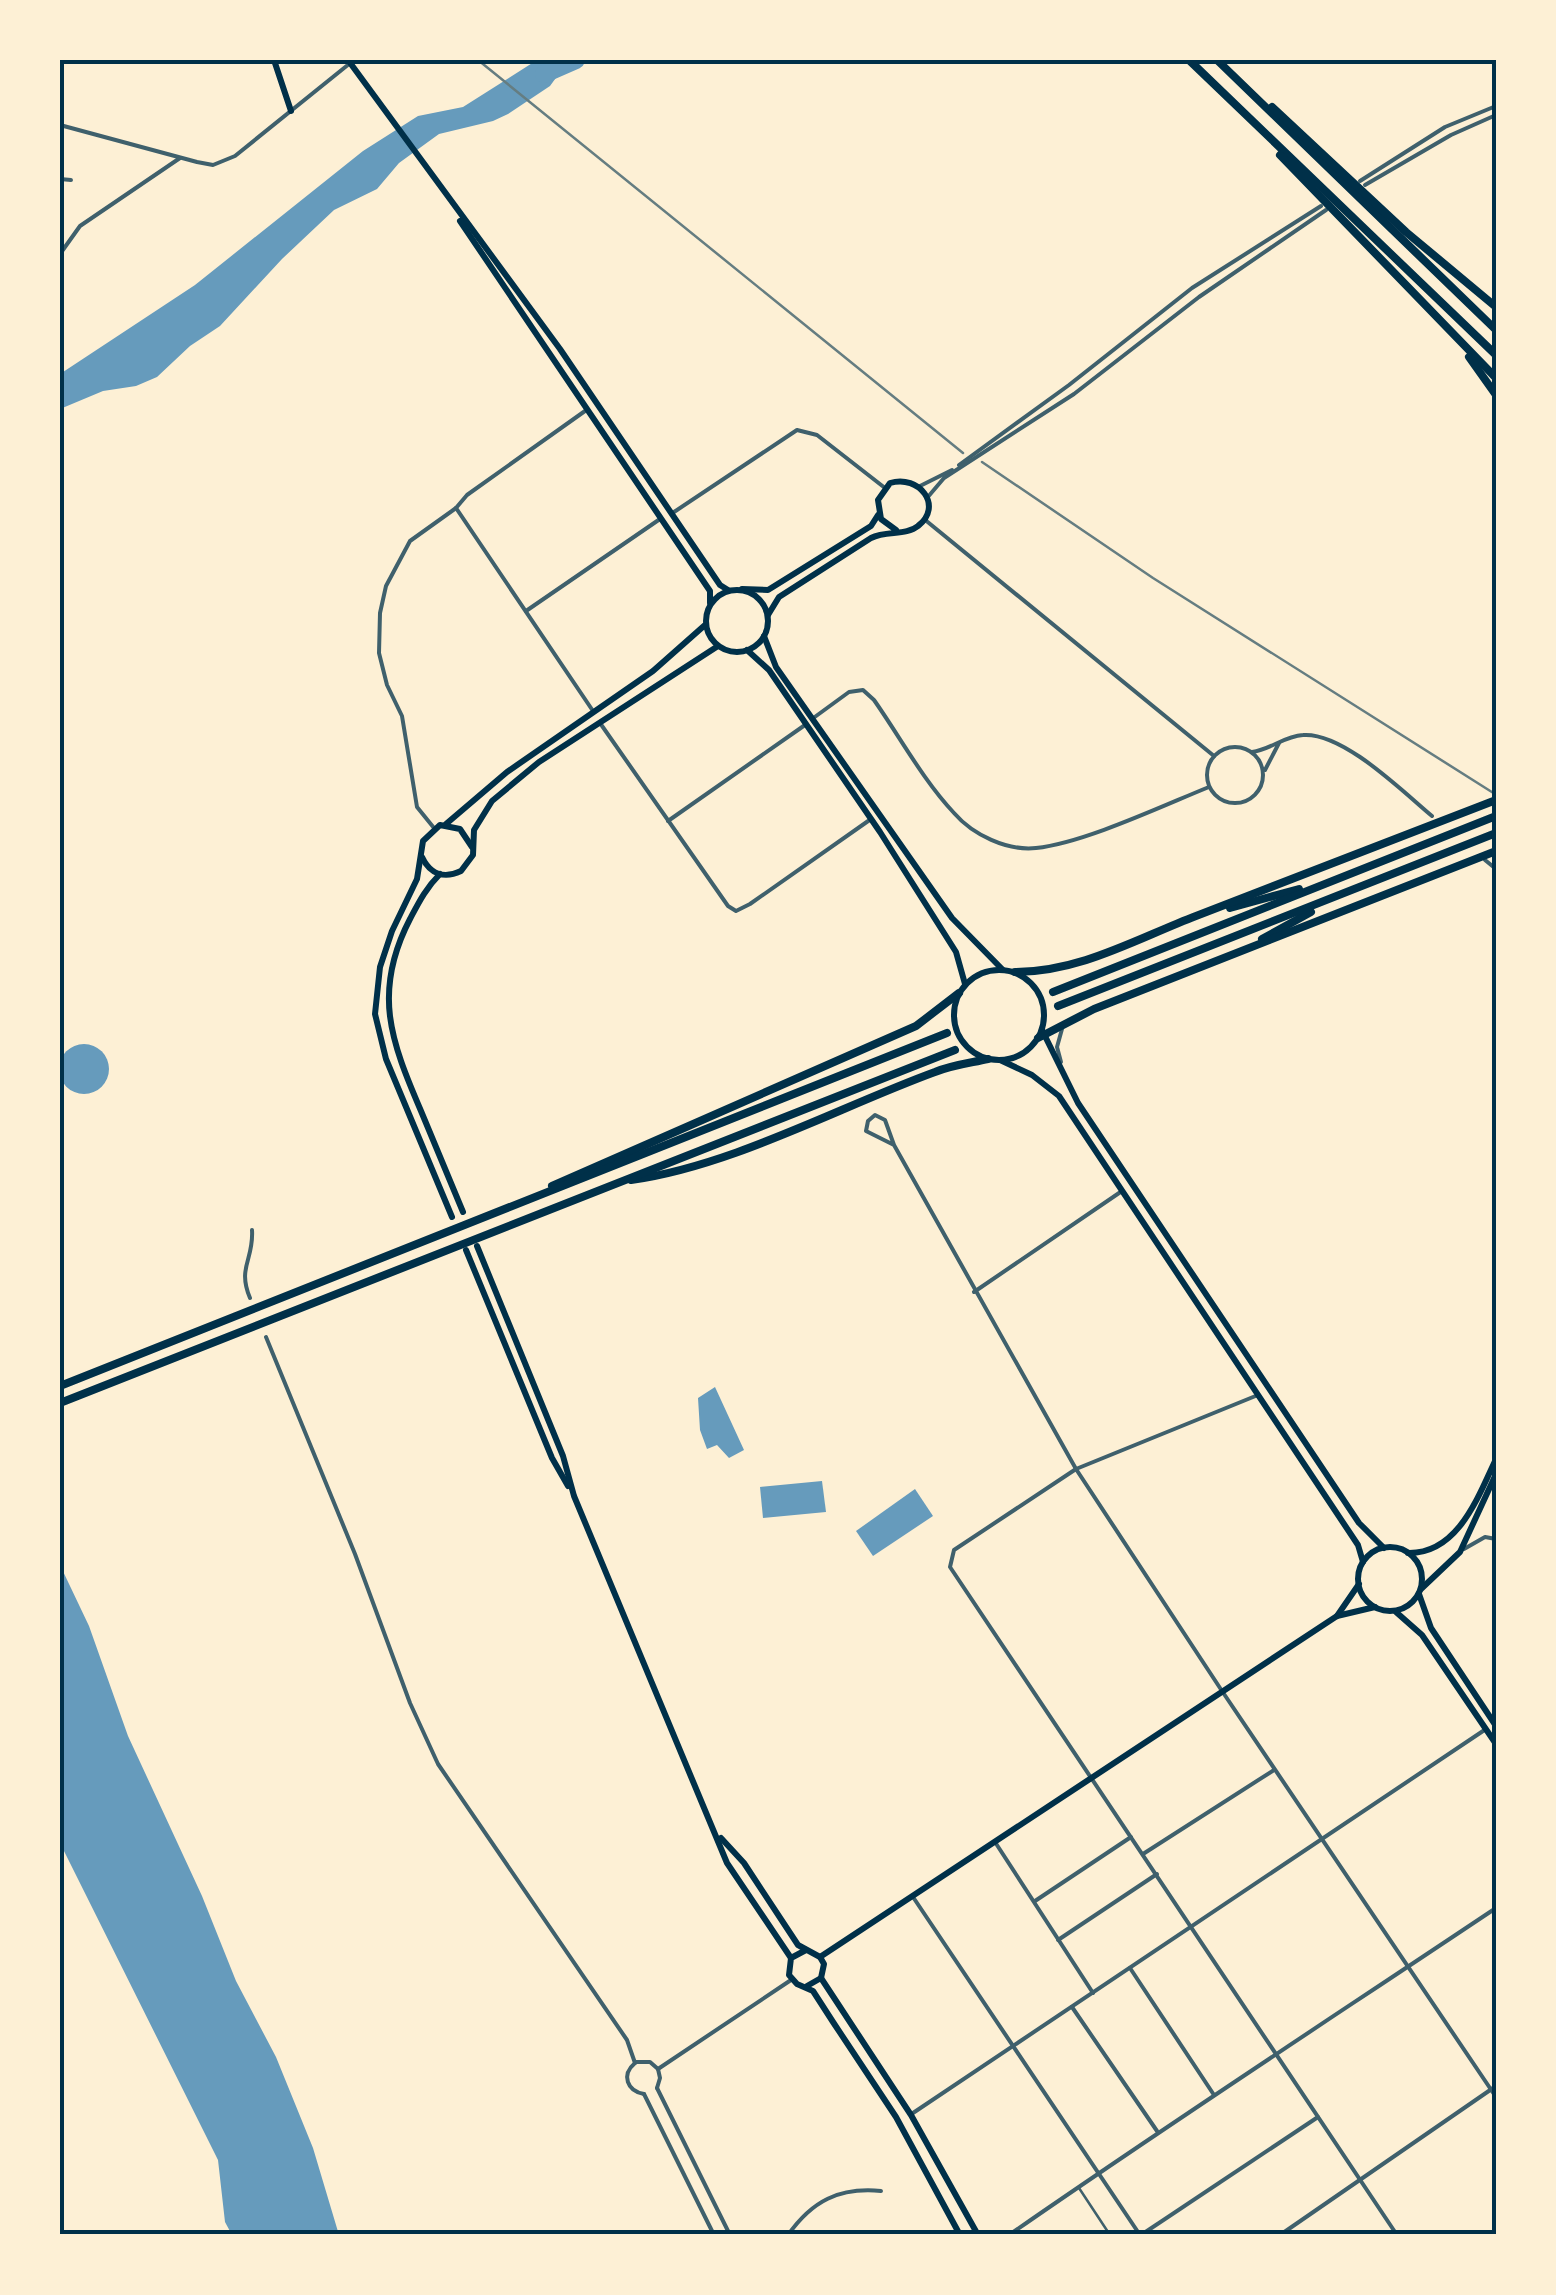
<svg xmlns="http://www.w3.org/2000/svg" width="1556" height="2295" viewBox="0 0 1556 2295" font-family="'Golos Text',sans-serif">
<style>
.water{fill:#669bbc}
.lines{fill:none;stroke-linecap:round;stroke-linejoin:round}
.river{stroke:#669bbc;stroke-width:18}
.service{stroke:#3f606c;stroke-width:2.5}
.pedestrian{stroke:#3f606c;stroke-width:4}
.minor{stroke:#3f606c;stroke-width:4}
.secondary{stroke:#003049;stroke-width:6}
.primary{stroke:#003049;stroke-width:6}
.motorway{stroke:#003049;stroke-width:8}
.rail{stroke:#657d81;stroke-width:2.5}
.neatline{fill:none;stroke:#003049;stroke-width:4}
</style>
<rect width="100%" height="100%" fill="#fdf0d5"/>
<!-- water -->
<g class="water">
<polygon points="537,60 569,60 550,86 508,114 493,121 439,134 399,163 377,189 334,210 282,259 220,326 190,346 157,377 136,386 103,391 60,409 60,374 195,285 363,151 418,116 463,107"/>
<circle cx="84" cy="1069" r="25"/>
<polygon points="715,1387 744,1450 729,1458 717,1445 707,1449 700,1430 698,1398"/>
<polygon points="822,1481 826,1512 763,1518 760,1487"/>
<polygon points="915,1489 933,1516 873,1556 856,1531"/>
<polygon points="60,1565 89,1626 128,1736 202,1896 236,1981 276,2057 313,2148 339,2235 232,2235 225,2222 218,2160 60,1843"/>
</g>
<g class="lines">
<!-- river -->
<polyline class="river" points="544,74 576,60"/>
<!-- service -->
<polyline class="service" points="1079,2188 1110,2235"/>
<!-- pedestrian -->
<polyline class="pedestrian" points="1076,1469 1222,1691"/>
<!-- minor -->
<g class="minor">
<polyline points="60,125 197,162 213,165 235,156 354,60"/>
<polyline points="60,179 71,180"/>
<polyline points="1360,181 1445,127 1496,106"/>
<polyline points="1365,185 1451,135 1496,115"/>
<polyline points="60,254 80,226 180,158"/>
<polyline points="959,465 1069,385 1192,288 1321,206"/>
<polyline points="920,486 952,470"/>
<polyline points="927,498 944,478 1074,394 1199,297 1326,210"/>
<polyline points="456,508 593,711"/>
<polyline points="674,512 797,430 817,435 885,488"/>
<polyline points="924,519 1214,756"/>
<polyline points="526,611 660,519"/>
<path d="M812,719L849,692L863,690L874,700C900,737 923,780 954,813C973,835 1007,851 1036,848C1084,843 1162,806 1209,787"/>
<polyline points="600,723 728,906 736,911 750,904 871,819"/>
<circle cx="1235" cy="775" r="28"/>
<path d="M1252,752C1270,750 1284,736 1303,735C1343,732 1402,791 1432,816"/>
<polyline points="1265,770 1279,743"/>
<polyline points="668,821 805,725"/>
<polyline points="434,828 417,807 402,716 387,685 379,653 380,613 386,586 410,541 456,508 467,495 585,411"/>
<polyline points="1485,860 1496,869"/>
<polyline points="1061,1062 1057,1047 1062,1029"/>
<polyline points="894,1145 866,1131 868,1121 875,1115 885,1120 894,1145 1076,1469"/>
<polyline points="974,1292 1122,1191"/>
<path d="M250,1298C237,1267 254,1260 252,1230"/>
<polyline points="266,1337 355,1554 410,1703 438,1764 627,2040 635,2063"/>
<polyline points="1258,1395 1076,1469 954,1550 950,1567 1397,2235"/>
<polyline points="1464,1549 1485,1537 1496,1539"/>
<polyline points="1222,1691 1496,2097"/>
<polyline points="995,1842 1093,1993"/>
<polyline points="1143,1854 1274,1770"/>
<polyline points="913,1897 1140,2235"/>
<polyline points="1035,1901 1131,1837"/>
<polyline points="1058,1940 1157,1874"/>
<polyline points="1130,1968 1214,2095"/>
<polyline points="1072,2007 1157,2131"/>
<polyline points="636,2062 650,2062 658,2069"/>
<path d="M635,2063C621,2075 627,2091 644,2094"/>
<polyline points="658,2069 791,1980"/>
<polyline points="657,2088 730,2235"/>
<polyline points="657,2088 660,2078 658,2069"/>
<polyline points="644,2094 714,2235"/>
<polyline points="913,2113 1486,1729"/>
<path d="M788,2235C812,2201 839,2187 881,2191"/>
<path d="M1009,2235C1170,2123 1333,2017 1496,1908"/>
<polyline points="1141,2235 1318,2117"/>
<polyline points="1280,2235 1496,2086"/>
</g>
<!-- secondary -->
<g class="secondary">
<polyline points="742,589 768,590 871,526 878,515"/>
<path d="M768,615L779,597L871,538C886,530 906,536 918,526C944,506 919,474 890,483L878,500L881,519L896,530"/>
<polyline points="446,824 507,772 653,671 705,625"/>
<path d="M422,857C430,874 444,879 461,871L473,855L474,830L492,801L539,762L718,646"/>
<path d="M440,874C426,888 419,902 410,919C372,992 391,1041 421,1111C435,1145 449,1178 463,1212"/>
<polyline points="452,1217 386,1059 375,1014 380,967 392,931 417,879 423,841 440,825 460,829 472,847"/>
<polyline points="477,1246 563,1456 574,1496 727,1863 791,1958"/>
<polyline points="466,1250 552,1458 568,1486"/>
<path d="M1408,1553C1458,1554 1478,1497 1496,1459"/>
<polyline points="1421,1589 1460,1552 1496,1474"/>
<polyline points="1337,1616 1359,1584"/>
<polyline points="721,1838 744,1863 798,1945 820,1957 824,1964 821,1978 807,1986"/>
<polyline points="806,1950 791,1958 789,1975 797,1984 813,1991 833,2022 896,2117 960,2235"/>
<polyline points="820,1957 1337,1616 1375,1607"/>
<polyline points="821,1978 911,2115 978,2235"/>
</g>
<!-- primary -->
<g class="primary">
<polyline points="274,60 291,111"/>
<polyline points="348,60 560,349 720,585 728,590"/>
<polyline points="460,221 710,591 710,603"/>
<circle cx="737" cy="621" r="31"/>
<polyline points="764,636 776,667 952,918 1002,969"/>
<polyline points="747,650 769,670 880,832 956,952 965,984"/>
<circle cx="999" cy="1015" r="45"/>
<polyline points="1042,1030 1078,1103 1359,1523 1384,1548"/>
<polyline points="1000,1060 1032,1075 1059,1096 1358,1545 1363,1562"/>
<circle cx="1390" cy="1579" r="32"/>
<polyline points="1419,1594 1431,1628 1496,1726"/>
<polyline points="1396,1612 1422,1635 1496,1744"/>
</g>
<!-- motorway -->
<g class="motorway">
<polyline points="1189,60 1496,355"/>
<polyline points="1217,60 1496,330"/>
<polyline points="1272,107 1406,232 1496,307"/>
<polyline points="1280,155 1496,378"/>
<polyline points="1469,357 1496,395"/>
<polyline points="1230,908 1299,889"/>
<polyline points="1262,939 1311,912"/>
<path d="M1015,972C1080,972 1136,939 1196,916C1296,878 1396,839 1496,800"/>
<polyline points="1053,992 1496,816"/>
<polyline points="1058,1006 1496,833"/>
<polyline points="1038,1038 1094,1009 1496,851"/>
<path d="M631,1180C732,1166 839,1107 935,1072C952,1065 970,1063 988,1059"/>
<polyline points="552,1186 916,1026 959,993"/>
<polyline points="60,1386 947,1033"/>
<polyline points="60,1403 955,1050"/>
</g>
<!-- rail -->
<g class="rail">
<polyline points="478,60 963,453"/>
<polyline points="982,462 1153,578 1495,794"/>
</g>
</g>
<!-- border -->
<rect width="1556" height="2295" fill="none" stroke="#fdf0d5" stroke-width="125"/>
<rect x="62" y="62" width="1432" height="2170" class="neatline"/>
</svg>
